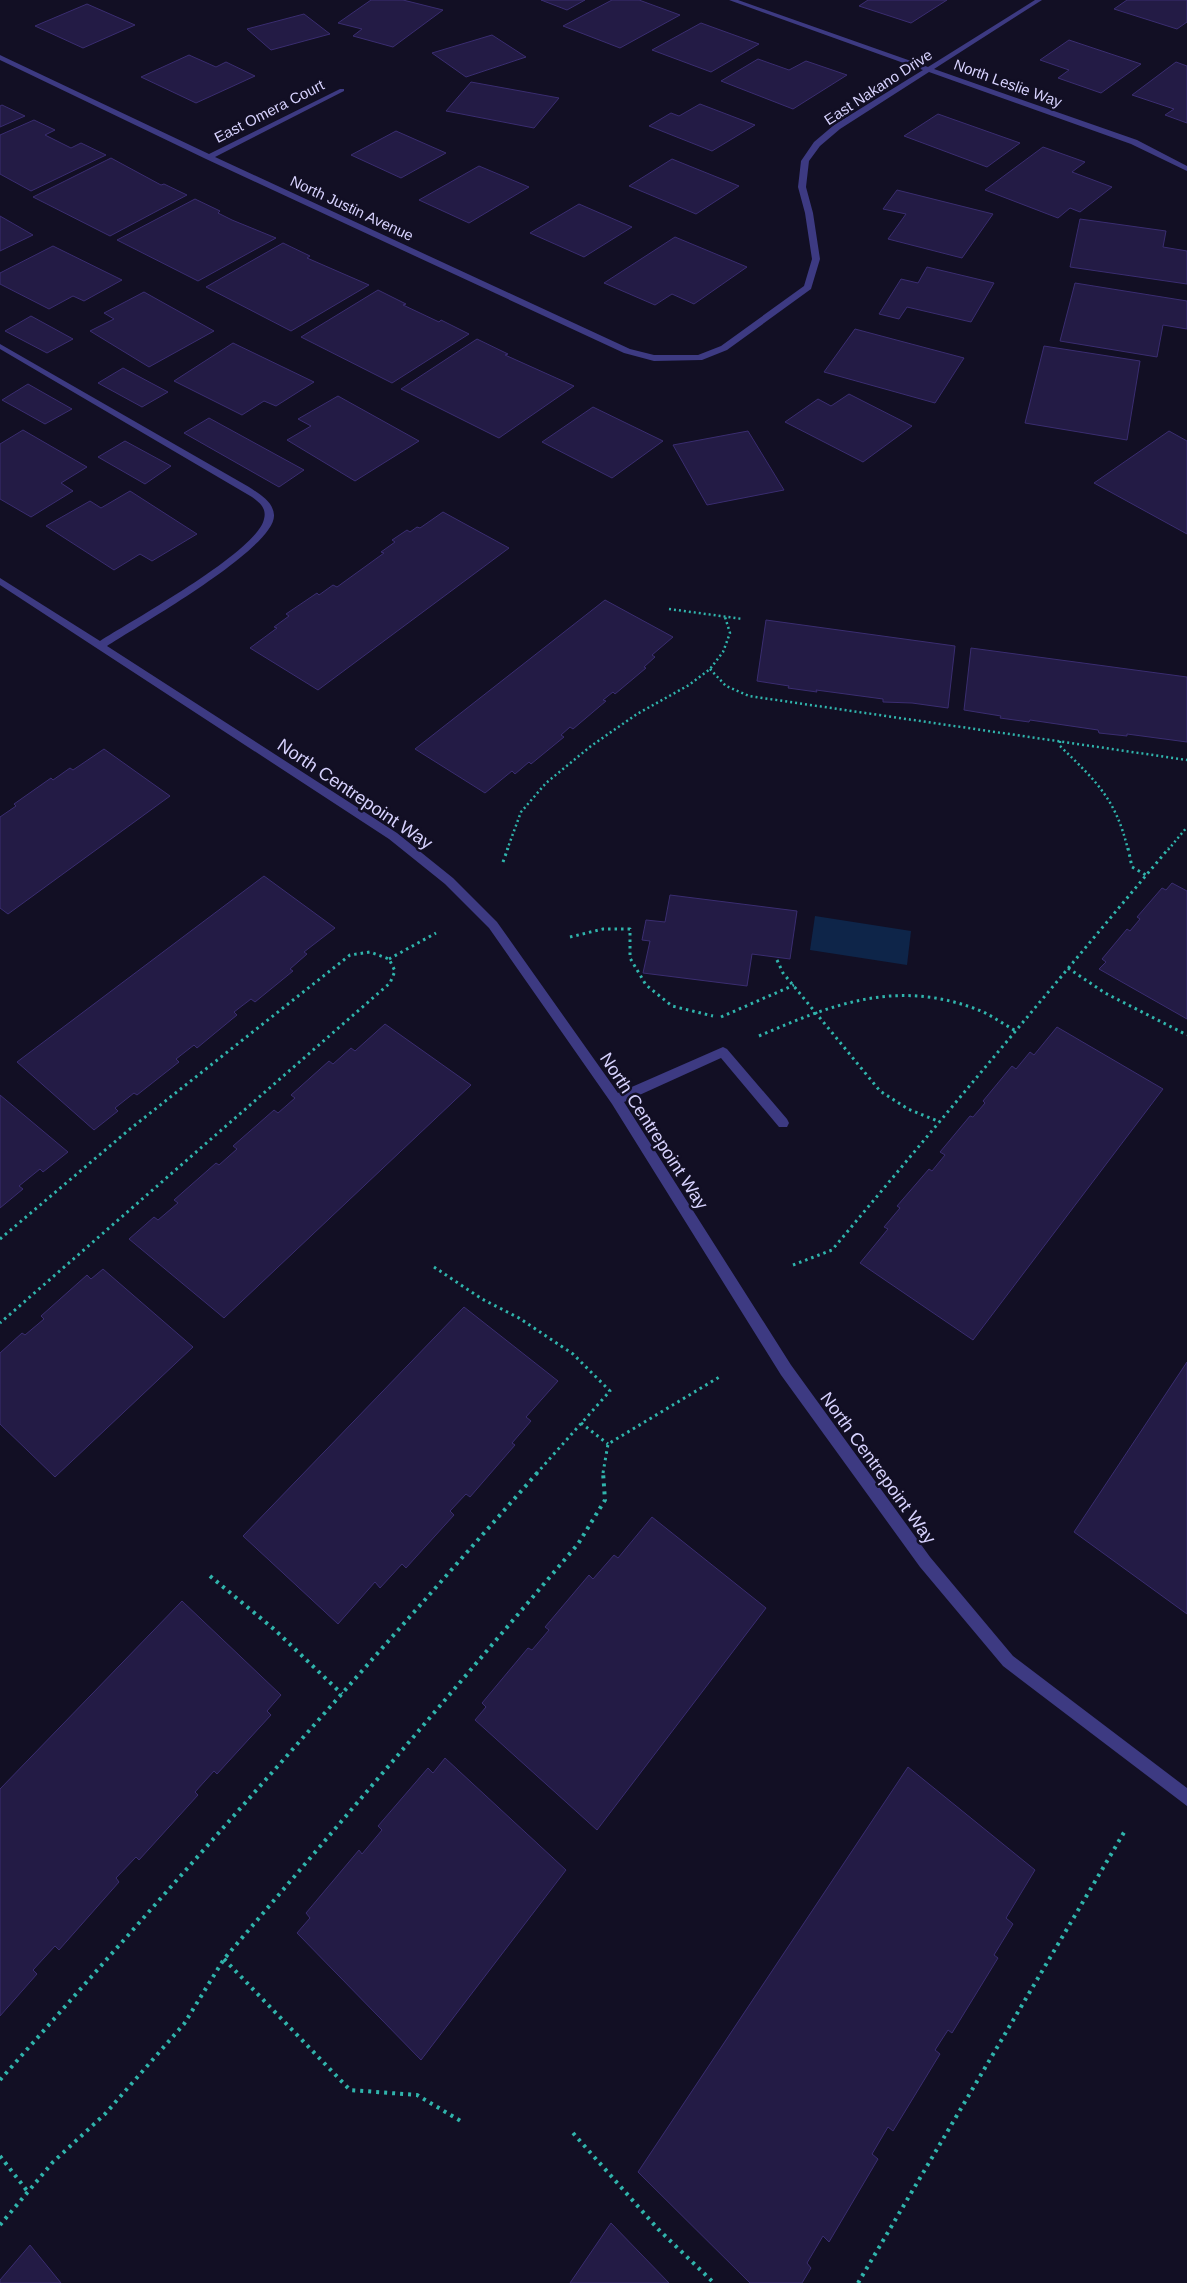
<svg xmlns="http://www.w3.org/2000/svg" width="1187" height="2283" viewBox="0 0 1187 2283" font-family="Arial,sans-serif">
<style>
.water{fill:#0e2549}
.building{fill:#231b45;stroke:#3a2d70}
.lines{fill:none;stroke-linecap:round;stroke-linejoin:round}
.path-far2{stroke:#30b4ac;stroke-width:2.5;stroke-dasharray:2 3;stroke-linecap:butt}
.path-far1{stroke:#30b4ac;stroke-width:3;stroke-dasharray:2.5 4;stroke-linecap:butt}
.path{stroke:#30b4ac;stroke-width:4;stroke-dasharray:3 5;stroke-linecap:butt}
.minor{fill:#3d3a82;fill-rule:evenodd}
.labels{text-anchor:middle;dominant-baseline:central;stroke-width:5;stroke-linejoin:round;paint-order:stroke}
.far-street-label{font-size:15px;fill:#d7d2fe;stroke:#120f24}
.street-label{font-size:18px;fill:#d7d2fe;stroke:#120f24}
</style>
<rect width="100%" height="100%" fill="#120f24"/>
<!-- water -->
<polygon class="water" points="815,916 911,931 907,965 810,950"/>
<!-- building -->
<g class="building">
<polygon points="371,0 403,0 443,10 393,47 353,36 362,29 338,23"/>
<polygon points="541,0 585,0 567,10"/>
<polygon points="612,0 639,0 680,15 620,48 563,26"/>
<polygon points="868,0 947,0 911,23 859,6"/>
<polygon points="1127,0 1187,0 1187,22 1177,29 1114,9"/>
<polygon points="87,4 135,25 83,48 35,26"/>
<polygon points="304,14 330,34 271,50 247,29"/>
<polygon points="701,23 759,44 711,72 652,50"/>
<polygon points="492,35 526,57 466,77 432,53"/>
<polygon points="1069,40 1141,64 1101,93 1058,78 1069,70 1040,60"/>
<polygon points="189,55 216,67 226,62 255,76 196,103 141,77"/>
<polygon points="758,59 789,70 806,61 847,75 793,109 721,81"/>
<polygon points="1176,62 1187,66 1187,123 1165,115 1174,109 1132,95"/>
<polygon points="471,82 559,98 534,128 446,111"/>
<polygon points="700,104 755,125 712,151 649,126 671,113 679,116"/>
<polygon points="2,105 25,116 0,127 0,106"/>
<polygon points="938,114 1020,143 987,167 904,136"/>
<polygon points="34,120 55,130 45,135 71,148 81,143 106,155 31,191 0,174 0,135"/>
<polygon points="396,131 446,153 401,178 351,155"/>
<polygon points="1043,147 1085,162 1072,172 1112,187 1080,212 1070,208 1058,218 985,190"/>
<polygon points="111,158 161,185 164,184 187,195 110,236 33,197"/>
<polygon points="672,159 739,186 696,214 629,186"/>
<polygon points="479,166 529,187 469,223 419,200"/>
<polygon points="897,190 993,214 962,258 888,239 906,214 883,209"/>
<polygon points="195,199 220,211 218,213 232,220 276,238 198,281 117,240"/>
<polygon points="579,204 632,227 584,257 530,233"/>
<polygon points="0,216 33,235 0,251"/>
<polygon points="1080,219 1166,231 1163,247 1187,251 1187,284 1070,267"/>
<polygon points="675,237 747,267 694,304 672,294 655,305 604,283"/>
<polygon points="283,243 310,256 307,258 369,285 291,331 206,287"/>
<polygon points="53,246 122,280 84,301 73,296 49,309 0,284 0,273"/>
<polygon points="927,267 994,283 971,322 907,307 899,319 879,314 901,279 918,283"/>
<polygon points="1075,283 1187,301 1187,329 1163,325 1157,357 1060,341"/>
<polygon points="378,290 406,304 403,305 420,313 439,322 441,320 469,334 392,383 301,337"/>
<polygon points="144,292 214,331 149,367 90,331 114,319 104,313"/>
<polygon points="31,316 73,339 47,353 5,331"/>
<polygon points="855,329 964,358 935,403 824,372"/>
<polygon points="477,339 508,354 505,355 574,386 499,438 401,389"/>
<polygon points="233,343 314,382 276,406 264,401 242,415 174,381"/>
<polygon points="1044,346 1140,361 1127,440 1025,423"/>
<polygon points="123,368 168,392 142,407 98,383"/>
<polygon points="28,384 72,409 45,424 2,400"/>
<polygon points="849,394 912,426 863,462 785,422 818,399 831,406"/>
<polygon points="338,396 419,441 355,481 287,440 311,426 298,419"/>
<polygon points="593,407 663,441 612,478 542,442"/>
<polygon points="209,418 304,470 279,487 184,433"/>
<polygon points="23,430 87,467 61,483 73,491 31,517 0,499 0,444"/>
<polygon points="748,431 784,490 707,505 673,445"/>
<polygon points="1169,431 1187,441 1187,534 1094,483"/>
<polygon points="125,441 171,466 145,484 98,457"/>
<polygon points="130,491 197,534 152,561 140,554 114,570 46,526 90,501 101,508"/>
<polygon points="443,512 509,548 318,690 250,648 277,628 274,627 289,616 286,614 317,593 319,595 333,585 337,587 384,553 381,552 395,542 392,540 407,530 410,532 417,527 420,528"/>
<polygon points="605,600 673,637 652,655 655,657 644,667 646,668 615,694 613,692 603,700 606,701 573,729 570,727 561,735 564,737 531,764 529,762 515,774 512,771 485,793 415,749"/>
<polygon points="766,620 955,646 948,708 912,703 883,702 883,699 816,690 817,692 788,688 789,686 757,681"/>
<polygon points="971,648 1187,677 1187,742 1127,734 1127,736 1099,733 1098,730 1030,720 1029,722 1000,718 1001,716 964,710"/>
<polygon points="104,749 170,796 8,914 0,908 0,817 16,806 14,804 51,778 53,780 70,768 73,770"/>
<polygon points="264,876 335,928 304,952 307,954 290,969 293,971 255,1002 251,999 234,1012 237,1015 197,1048 194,1045 176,1059 179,1062 137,1095 134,1093 115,1108 118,1111 94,1130 17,1062"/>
<polygon points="1172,883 1187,891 1187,1019 1099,969 1106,962 1102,959 1127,929 1130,931 1140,919 1137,917 1162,888 1166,890"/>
<polygon points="670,895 797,911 790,959 752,954 747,986 643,973 650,941 642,940 646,920 665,922"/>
<polygon points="385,1024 471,1085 224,1318 129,1239 154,1217 158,1220 178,1203 174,1200 216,1163 219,1165 237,1149 233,1146 274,1110 278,1113 295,1098 291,1095 329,1061 333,1064 351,1048 355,1051"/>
<polygon points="1057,1027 1163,1089 973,1340 860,1263 888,1229 884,1227 900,1208 897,1206 929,1169 932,1171 945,1155 940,1152 970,1116 973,1117 985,1103 983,1101 1012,1066 1016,1069 1030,1052 1034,1055"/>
<polygon points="0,1095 68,1152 43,1172 40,1169 19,1186 23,1189 0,1208"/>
<polygon points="103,1269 193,1347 55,1477 0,1424 0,1353 22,1333 25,1335 44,1319 41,1316 87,1275 91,1279"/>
<polygon points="464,1307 558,1381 526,1417 531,1421 512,1443 515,1445 470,1497 466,1494 450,1511 454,1515 406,1568 402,1564 380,1588 375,1582 338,1624 243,1536"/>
<polygon points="1187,1362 1187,1614 1074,1532"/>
<polygon points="652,1517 766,1608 597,1830 475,1720 486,1707 482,1703 528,1648 532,1650 549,1630 545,1627 589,1575 593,1579 614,1555 618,1558"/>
<polygon points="182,1601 281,1695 267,1711 271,1715 217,1774 214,1771 195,1792 198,1795 139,1860 136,1857 116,1878 119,1882 59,1950 55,1946 33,1970 37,1974 0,2016 0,1789"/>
<polygon points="445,1758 566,1870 421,2060 297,1933 310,1918 306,1913 359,1850 362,1854 382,1830 378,1826 428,1768 433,1773"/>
<polygon points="908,1767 1035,1870 1006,1918 1013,1924 994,1955 998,1958 952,2033 948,2030 935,2050 940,2054 893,2131 888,2127 872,2154 878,2159 829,2242 823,2236 807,2263 811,2268 802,2283 750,2283 638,2172"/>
<polygon points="611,2223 669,2283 570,2283"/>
<polygon points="30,2245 61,2283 0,2283 0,2280"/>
</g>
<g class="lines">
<!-- path-far2 -->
<g class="path-far2">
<polyline points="669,609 743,619"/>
<polyline points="710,669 726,686 749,696 1187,760"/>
<path d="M1060,741V746C1096,781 1116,799 1128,850"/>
<polyline points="507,850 521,812 546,783 591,746 637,714 689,685 710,669 723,652 730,633 725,617"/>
<polyline points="1168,850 1187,827"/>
</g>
<!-- path-far1 -->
<g class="path-far1">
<polyline points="1128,848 1132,867 1146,875"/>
<polyline points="503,862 508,848"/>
<polyline points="570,937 603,929 630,929 630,958 646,985 672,1006 713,1016"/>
<polyline points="389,959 436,933"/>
<polyline points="777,960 783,973 880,1091 908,1109 940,1122"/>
<polyline points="1068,968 1105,993 1187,1035"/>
<polyline points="721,1017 794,985"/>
<path d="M759,1036C833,1004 896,979 976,1009C990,1014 1003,1024 1016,1031"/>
<polyline points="0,1239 130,1129 350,955 370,952 389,959 395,971 390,983 0,1323"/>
<polyline points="793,1265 832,1250 1169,848"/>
<polyline points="434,1267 482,1299 519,1318 573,1354 610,1391 537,1473"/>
<polyline points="581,1423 608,1444"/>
<polyline points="603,1473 608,1444 721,1376"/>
</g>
<!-- path -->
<g class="path">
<polyline points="210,1576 275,1630 342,1694"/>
<polyline points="224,1959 350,2090 417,2095 464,2123"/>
<polyline points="0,2080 538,1472"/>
<polyline points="573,2133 658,2229 714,2283"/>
<polyline points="0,2156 28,2192"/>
<polyline points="0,2225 53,2162 105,2114 184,2024 224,1959 578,1544 605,1500 603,1472"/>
<polyline points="858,2283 1126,1829"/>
</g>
<!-- minor -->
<g class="minor">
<polygon points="729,0 738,0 928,67 1035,0 1042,0 934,69 1137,140 1187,166 1187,171 1131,144 929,72 840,129 820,146 809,161 806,187 813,213 820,259 811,289 727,350 702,360 654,361 624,353 206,159 0,60 0,55 2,56 209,154 340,89 344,89 344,91 215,157 630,349 654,355 698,355 721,346 804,286 812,259 805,213 798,187 801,161 814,142 834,125 923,70"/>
<path d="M0,344L249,487C259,494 273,501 274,515C276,548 136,627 107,646L397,833L453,878L497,922L618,1093L723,1047L727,1049L787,1119L789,1123L787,1127H779L721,1058L624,1102L791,1365L930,1557L1013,1656L1187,1788V1806L1003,1666L920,1567L781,1375L612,1104L489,928L445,884L389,839L0,585V578L100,641C131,621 258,551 264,519C267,508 259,502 252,497L0,349Z"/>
</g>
</g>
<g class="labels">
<!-- far-street labels -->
<g class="far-street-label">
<text transform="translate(1008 83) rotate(20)">North Leslie Way</text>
<text transform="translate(878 87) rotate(-33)">East Nakano Drive</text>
<text transform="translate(269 111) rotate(-27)">East Omera Court</text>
<text transform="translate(352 208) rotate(25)">North Justin Avenue</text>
</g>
<!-- street labels -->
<g class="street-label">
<text transform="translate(355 794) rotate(34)">North Centrepoint Way</text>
<text transform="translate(654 1131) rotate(57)">North Centrepoint Way</text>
<text transform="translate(878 1468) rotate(54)">North Centrepoint Way</text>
</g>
</g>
</svg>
